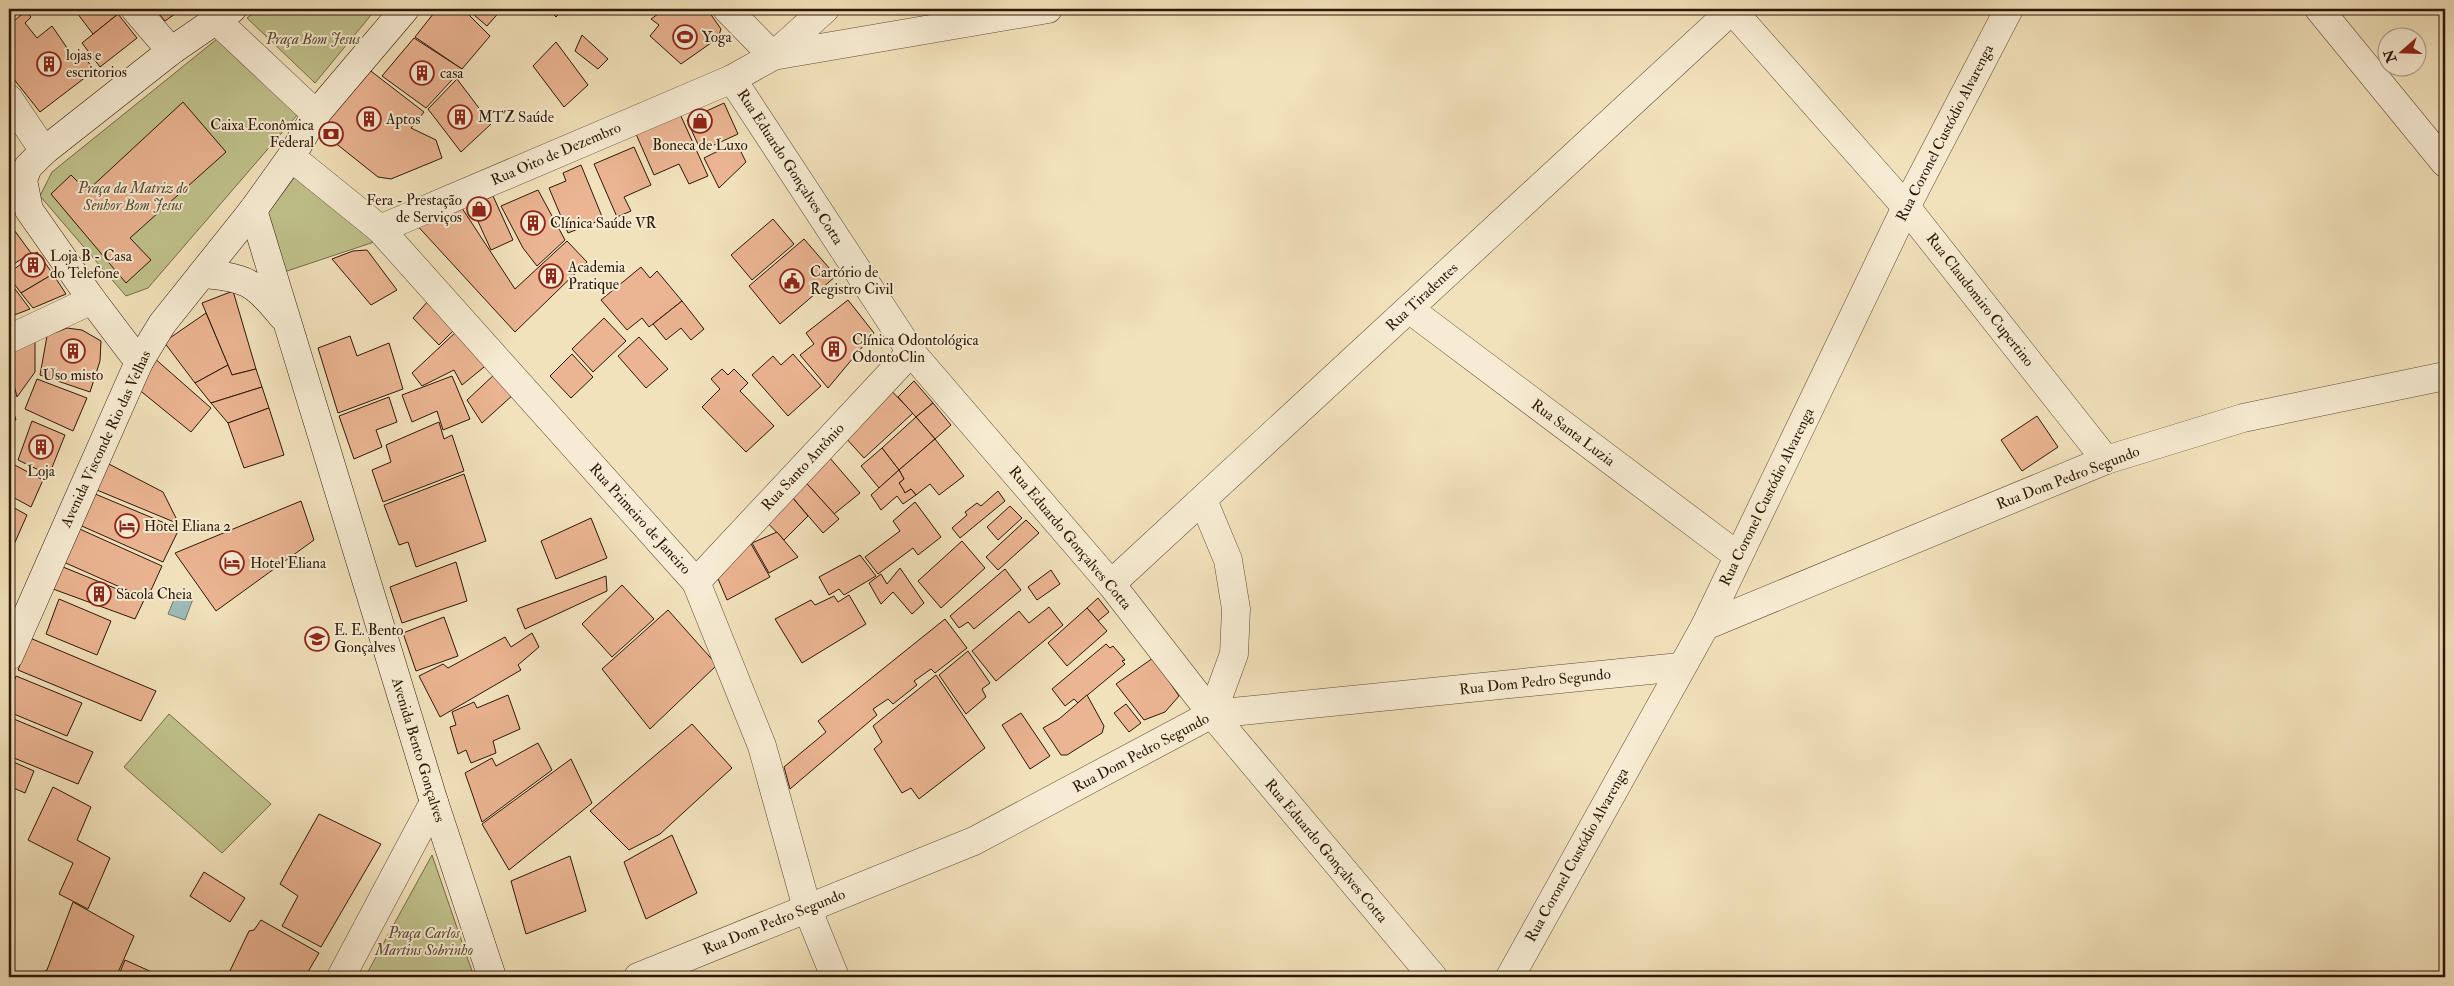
<svg xmlns="http://www.w3.org/2000/svg" width="2454" height="986" viewBox="0 0 2454 986" font-family="'IM FELL Double Pica',serif">
<style>
.green{fill:#c0c28c;stroke:#766c4a}
.water{fill:#9dbcb9;stroke:#707a72}
.building{fill:#ebb492;stroke:#2d1708}
.lines{fill:none;stroke-linecap:round;stroke-linejoin:round}
.street-casing{stroke:#5e4a35;stroke-width:29}
.secondary-casing{stroke:#2d1708;stroke-width:29}
.street{stroke:#f7ecd3;stroke-width:28}
.secondary{stroke:#f7ecd3;stroke-width:28}
.labels{text-anchor:middle;dominant-baseline:central;stroke-width:4;stroke-linejoin:round;paint-order:stroke}
.poi-label{font-size:15px;fill:#2d1708;stroke:#f7ecd3;text-anchor:start}
.park-label{font-size:15px;font-style:italic;fill:#594a30;stroke:#f7ecd3}
.street-label{font-size:15px;fill:#2d1708;stroke:#f7ecd3}
</style>
<rect width="100%" height="100%" fill="#f2e2bb"/>
<filter id="stains"><feTurbulence type="fractalNoise" baseFrequency=".004" numOctaves="4"/><feColorMatrix values="0 0 0 0 .2 0 0 0 0 .09 0 0 0 0 .02 0 0 0 .5 -.17"/></filter>
<radialGradient id="worn" r=".72"><stop offset=".6" stop-color="#630" stop-opacity="0"/><stop offset="1" stop-color="#630" stop-opacity=".3"/></radialGradient>
<!-- green -->
<g class="green">
<polygon points="259,9 376,9 315,83 247,18"/>
<polygon points="217,39 298,114 148,288 126,296 40,196 52,172"/>
<polygon points="296,175 374,242 284,272 265,217"/>
<polygon points="169,714 271,804 222,853 124,767"/>
<polygon points="432,855 474,977 365,977"/>
</g>
<!-- water -->
<polygon class="water" points="177,592 193,599 185,620 168,614"/>
<!-- building -->
<g class="building">
<polygon points="9,9 15,17 9,23"/>
<polygon points="74,9 114,9 118,14 93,34"/>
<polygon points="155,9 182,9 165,21"/>
<polygon points="437,9 463,9 490,36 462,69 415,37"/>
<polygon points="467,9 502,9 487,26"/>
<polygon points="548,9 563,9 556,17"/>
<polygon points="641,9 653,9 646,14"/>
<polygon points="665,9 707,9 721,29 718,38 681,64 650,36 659,25 651,19"/>
<polygon points="26,11 31,17 25,23 37,38 52,26 74,58 82,55 95,70 40,112 9,73 9,25"/>
<polygon points="118,14 137,38 100,67 82,43"/>
<polygon points="582,35 608,59 598,69 575,51"/>
<polygon points="414,38 462,69 426,108 382,76"/>
<polygon points="556,42 588,85 564,107 533,66"/>
<polygon points="363,65 424,112 411,128 436,140 442,158 391,179 378,177 314,126"/>
<polygon points="457,79 491,124 461,152 428,109"/>
<polygon points="183,102 226,152 130,238 151,260 126,283 51,194 71,175 87,191"/>
<polygon points="724,103 738,134 701,151 687,120"/>
<polygon points="680,114 708,176 689,184 679,164 654,175 636,134"/>
<polygon points="736,142 746,162 719,188 704,158"/>
<polygon points="634,147 651,185 624,197 631,211 617,217 594,164"/>
<polygon points="581,165 603,219 568,233 549,188 566,181 563,173"/>
<polygon points="538,190 565,240 537,266 523,248 501,206"/>
<polygon points="493,196 513,240 491,250 471,206"/>
<polygon points="458,202 515,289 567,241 587,262 515,332 413,221"/>
<polygon points="773,219 794,244 752,280 731,255"/>
<polygon points="9,223 31,253 9,267"/>
<polygon points="804,239 836,276 780,324 749,286"/>
<polygon points="367,250 397,290 371,305 332,259 353,251"/>
<polygon points="37,252 53,274 21,293 9,277 9,273"/>
<polygon points="641,267 650,278 657,271 682,301 649,327 642,318 627,330 601,300"/>
<polygon points="53,274 66,294 33,308 21,293"/>
<polygon points="9,281 30,309 9,317"/>
<polygon points="233,291 256,369 232,375 202,303"/>
<polygon points="429,300 456,328 439,345 413,318"/>
<polygon points="848,300 874,333 828,388 800,355 814,344 806,333"/>
<polygon points="682,301 704,329 691,340 681,328 666,340 653,324"/>
<polygon points="206,313 228,365 195,383 164,342"/>
<polygon points="604,318 626,341 593,372 572,349"/>
<polygon points="67,328 82,330 101,341 100,361 90,392 40,375 47,336"/>
<polygon points="457,331 489,363 462,385 454,370 422,386 412,373"/>
<polygon points="350,336 357,356 389,343 403,389 338,413 318,348"/>
<polygon points="639,337 668,369 646,388 618,356"/>
<polygon points="35,340 35,372 17,397 9,365 9,351"/>
<polygon points="572,354 593,377 571,398 550,376"/>
<polygon points="793,354 821,386 788,416 752,375 773,356 781,365"/>
<polygon points="153,357 211,408 191,432 132,384"/>
<polygon points="228,365 232,375 256,369 262,387 211,403 195,383"/>
<polygon points="722,369 728,375 734,369 748,383 740,391 774,426 746,452 702,407 720,389 711,379"/>
<polygon points="496,373 514,394 482,423 467,400"/>
<polygon points="452,376 470,419 443,430 437,411 412,422 402,395"/>
<polygon points="877,376 913,413 864,458 844,436"/>
<polygon points="37,379 87,398 73,431 25,409"/>
<polygon points="914,381 933,403 916,417 898,397"/>
<polygon points="262,387 269,408 228,423 211,403"/>
<polygon points="9,397 16,420 9,422"/>
<polygon points="389,397 397,422 376,430 382,447 354,459 339,416"/>
<polygon points="933,403 951,425 935,439 916,417"/>
<polygon points="269,408 284,455 244,468 228,423"/>
<polygon points="2037,416 2058,447 2022,471 2001,440"/>
<polygon points="916,417 935,439 899,470 882,448"/>
<polygon points="32,421 65,435 49,475 18,460"/>
<polygon points="439,422 444,439 452,435 464,471 383,502 372,470 391,462 386,445"/>
<polygon points="935,439 964,476 939,495 930,484 916,495 911,489 905,493 899,483 904,479 899,470"/>
<polygon points="882,448 899,470 879,488 861,466"/>
<polygon points="823,450 860,493 834,514 799,475"/>
<polygon points="9,462 43,480 31,507 9,495"/>
<polygon points="105,462 163,492 179,524 92,488"/>
<polygon points="899,470 904,479 899,483 903,489 905,493 911,489 916,495 903,504 897,496 881,510 871,495"/>
<polygon points="464,474 486,541 416,567 408,542 399,545 384,505"/>
<polygon points="799,475 839,519 823,533 786,490"/>
<polygon points="786,490 808,516 784,540 761,516"/>
<polygon points="88,491 179,529 163,562 75,523"/>
<polygon points="998,491 1005,501 960,538 952,528 967,515 965,512 977,503 981,506"/>
<polygon points="301,501 314,540 216,611 175,553"/>
<polygon points="915,502 941,537 918,555 913,548 878,574 865,557 900,531 893,521"/>
<polygon points="9,505 27,515 12,549 9,548"/>
<polygon points="1010,506 1022,518 998,540 987,527"/>
<polygon points="591,518 607,558 556,579 541,541"/>
<polygon points="1026,520 1039,533 998,570 986,557"/>
<polygon points="73,526 162,566 147,599 59,560"/>
<polygon points="777,532 798,557 769,573 752,543"/>
<polygon points="962,541 985,568 941,608 918,581"/>
<polygon points="751,544 770,577 727,600 713,567"/>
<polygon points="860,555 876,576 844,595 839,589 829,595 819,577"/>
<polygon points="456,562 467,601 402,623 390,587"/>
<polygon points="63,567 144,600 135,619 53,589"/>
<polygon points="900,568 924,603 912,614 893,592 881,604 869,583 881,574 887,584"/>
<polygon points="1005,569 1021,590 974,629 968,622 959,628 950,616"/>
<polygon points="1051,570 1060,584 1037,600 1028,587"/>
<polygon points="606,576 607,591 525,629 517,609"/>
<polygon points="622,585 654,619 612,657 582,624"/>
<polygon points="849,595 866,624 802,663 775,619 811,600 815,605 834,596 838,602"/>
<polygon points="1098,598 1109,612 1098,621 1087,608"/>
<polygon points="59,599 111,621 97,655 46,634"/>
<polygon points="1049,607 1063,625 996,681 972,651 1019,611 1029,623"/>
<polygon points="1087,608 1107,631 1067,666 1048,643"/>
<polygon points="668,610 717,665 650,729 602,669"/>
<polygon points="444,617 458,656 416,671 403,633"/>
<polygon points="945,619 967,648 935,673 931,669 914,681 917,685 893,704 888,699 873,709 877,715 790,789 784,767 826,732 818,721"/>
<polygon points="532,633 539,647 518,665 521,670 440,717 419,676 443,664 448,668 505,637 511,647"/>
<polygon points="30,638 156,691 141,721 18,670"/>
<polygon points="1106,644 1110,648 1113,646 1125,660 1122,661 1125,664 1078,703 1074,699 1065,706 1052,689"/>
<polygon points="968,651 990,683 982,689 986,697 966,714 939,675"/>
<polygon points="1153,658 1179,696 1165,712 1144,720 1116,684"/>
<polygon points="936,675 985,748 919,799 911,788 902,793 874,749 882,742 873,726"/>
<polygon points="16,676 82,703 67,736 9,712 9,694"/>
<polygon points="508,695 520,729 493,741 496,753 471,763 466,750 458,754 450,727 456,725 452,712 474,702 477,708"/>
<polygon points="1087,695 1104,726 1102,733 1067,755 1061,755 1043,728 1059,719"/>
<polygon points="1126,704 1141,723 1129,732 1114,713"/>
<polygon points="1021,713 1050,756 1030,769 1002,725"/>
<polygon points="9,717 93,752 78,784 9,756"/>
<polygon points="692,724 732,768 660,834 629,850 590,811"/>
<polygon points="538,743 552,770 482,822 465,773 492,758 496,766"/>
<polygon points="571,759 592,803 509,870 482,824"/>
<polygon points="9,760 34,771 25,793 9,786"/>
<polygon points="53,787 91,807 77,840 110,858 88,909 59,894 73,863 28,840"/>
<polygon points="9,814 14,816 9,830"/>
<polygon points="319,814 381,844 321,947 282,926 298,896 280,884"/>
<polygon points="672,835 697,893 646,919 624,862"/>
<polygon points="570,856 586,911 526,934 511,881"/>
<polygon points="204,872 245,898 230,922 190,896"/>
<polygon points="73,902 134,936 116,977 33,977 47,970"/>
<polygon points="261,920 319,953 305,977 227,977 249,931 254,930"/>
<polygon points="9,936 13,938 9,947"/>
<polygon points="125,960 163,977 118,977"/>
</g>
<g class="lines">
<!-- street casing -->
<g class="street-casing">
<g id="street">
<polyline points="135,9 171,51"/>
<polyline points="727,9 773,56 825,9"/>
<polyline points="1731,9 1906,207 2106,460"/>
<polyline points="2319,9 2445,163"/>
<polyline points="216,20 316,114"/>
<polyline points="732,79 911,352 1111,584 1212,714 1433,977"/>
<polyline points="9,99 44,151"/>
<polyline points="291,157 380,229 696,582 762,746 807,908 835,977"/>
<polyline points="380,229 732,79 773,56 1048,9"/>
<polyline points="1409,309 1738,556"/>
<polyline points="9,339 92,300"/>
<polyline points="1203,500 1228,560 1236,609 1234,654 1212,714"/>
<polyline points="696,582 911,352"/>
<polyline points="1111,584 1733,9"/>
<polyline points="1705,626 2106,460 2243,418 2445,376"/>
<polyline points="341,977 434,802"/>
<polyline points="638,977 974,841 1212,714 1680,667"/>
<polyline points="1510,977 1705,626 1906,207 2009,9"/>
</g>
</g>
<!-- secondary casing -->
<g class="secondary-casing">
<g id="secondary">
<polyline points="253,210 434,802 492,977"/>
<path d="M202,274C245,277 255,282 282,316"/>
<polyline points="139,362 92,300 29,210 23,180 28,167 44,151 171,51 232,9"/>
<polyline points="9,656 139,362 162,324 253,210 291,157 316,114 405,9"/>
</g>
</g>
<!-- street -->
<use href="#street" class="street"/>
<!-- secondary -->
<use href="#secondary" class="secondary"/>
</g>
<!-- icons -->
<defs>
<g id="stadium-ring" transform="scale(1.25)"><circle r="9.5" fill="#f7ecd3" stroke="#8f2418" stroke-width="1.5"/><path d="M0-5a6.5 5 0 1 0 0 10a6.5 5 0 1 0 0-10ZM-3.5-1.8h7v3.6h-7Z" fill="#8f2418"/></g>
<g id="building-ring" transform="scale(1.25)"><circle r="9.5" fill="#f7ecd3" stroke="#8f2418" stroke-width="1.5"/><path d="M-4-6H4V6H1V3H-1V6H-4ZM-2.5-4.3h1.7v1.8h-1.7ZM.8-4.3h1.7v1.8H.8ZM-2.5-1h1.7V.8h-1.7ZM.8-1h1.7V.8H.8Z" fill="#8f2418"/></g>
<g id="shop-ring" transform="scale(1.25)"><circle r="9.5" fill="#f7ecd3" stroke="#8f2418" stroke-width="1.5"/><path d="M-5-2.5h2.3a2.7 3.5 0 0 1 5.4 0H5L5.5 6h-11ZM-1.5-2.5h3a1.5 2.3 0 0 0-3 0Z" fill="#8f2418"/></g>
<g id="bank-ring" transform="scale(1.25)"><circle r="9.5" fill="#f7ecd3" stroke="#8f2418" stroke-width="1.5"/><path d="M-6-4H6V4H-6ZM0-2.3a2.3 2.3 0 1 0 0 4.6a2.3 2.3 0 1 0 0-4.6Z" fill="#8f2418"/></g>
<g id="civic-ring" transform="scale(1.25)"><circle r="9.5" fill="#f7ecd3" stroke="#8f2418" stroke-width="1.5"/><path d="M-.6-6.5H3V-4.5H.6V-3L4-1V1h2V6H-6V1h2V-1L-.6-3ZM-1.2 2.5V6h2.4V2.5Z" fill="#8f2418"/></g>
<g id="hotel-ring" transform="scale(1.25)"><circle r="9.5" fill="#f7ecd3" stroke="#8f2418" stroke-width="1.5"/><path d="M-6-4.5h1.5V1H6V5H4.5V3h-9V5H-6ZM-4 0a1.8 1.8 0 1 1 3.6 0ZM.5 0V-2.5h3Q6-2.5 6 0Z" fill="#8f2418"/></g>
<g id="school-ring" transform="scale(1.25)"><circle r="9.5" fill="#f7ecd3" stroke="#8f2418" stroke-width="1.5"/><path d="M0-5L7-2L0 1L-7-2ZM-4 1L0 2.5L4 1V4Q0 6-4 4Z" fill="#8f2418"/></g>
</defs>
<g fill-rule="evenodd">
<use href="#stadium-ring" x="685" y="37"/>
<use href="#building-ring" x="49" y="64"/>
<use href="#building-ring" x="422" y="73"/>
<use href="#building-ring" x="460" y="117"/>
<use href="#building-ring" x="369" y="119"/>
<use href="#shop-ring" x="700" y="121"/>
<use href="#bank-ring" x="331" y="134"/>
<use href="#shop-ring" x="479" y="209"/>
<use href="#building-ring" x="533" y="223"/>
<use href="#building-ring" x="33" y="265"/>
<use href="#building-ring" x="551" y="276"/>
<use href="#civic-ring" x="792" y="281"/>
<use href="#building-ring" x="834" y="349"/>
<use href="#building-ring" x="73" y="351"/>
<use href="#building-ring" x="41" y="447"/>
<use href="#hotel-ring" x="127" y="526"/>
<use href="#hotel-ring" x="232" y="563"/>
<use href="#building-ring" x="99" y="594"/>
<use href="#school-ring" x="317" y="639"/>
</g>
<g class="labels">
<!-- poi labels -->
<g class="poi-label">
<text x="702" y="37">Yoga</text>
<text x="66" y="55">lojas e<tspan x="66" dy="17">escritorios</tspan></text>
<text x="440" y="73">casa</text>
<text x="478" y="117">MTZ Saúde</text>
<text x="386" y="119">Aptos</text>
<text x="314" y="125" text-anchor="end">Caixa Econômica<tspan x="314" dy="17">Federal</tspan></text>
<text x="700" y="145" text-anchor="middle">Boneca de Luxo</text>
<text x="462" y="200" text-anchor="end">Fera - Prestação<tspan x="462" dy="17">de Serviços</tspan></text>
<text x="550" y="223">Clínica Saúde VR</text>
<text x="50" y="256">Loja B - Casa<tspan x="50" dy="17">do Telefone</tspan></text>
<text x="568" y="267">Academia<tspan x="568" dy="17">Pratique</tspan></text>
<text x="810" y="272">Cartório de<tspan x="810" dy="17">Registro Civil</tspan></text>
<text x="852" y="340">Clínica Odontológica<tspan x="852" dy="17">OdontoClin</tspan></text>
<text x="73" y="375" text-anchor="middle">Uso misto</text>
<text x="41" y="471" text-anchor="middle">Loja</text>
<text x="144" y="526">Hotel Eliana 2</text>
<text x="250" y="563">Hotel Eliana</text>
<text x="116" y="594">Sacola Cheia</text>
<text x="334" y="630">E. E. Bento<tspan x="334" dy="17">Gonçalves</tspan></text>
</g>
<!-- park labels -->
<g class="park-label">
<text x="313" y="39">Praça Bom Jesus</text>
<text x="133" y="188">Praça da Matriz do<tspan x="133" dy="17">Senhor Bom Jesus</tspan></text>
<text x="424" y="933">Praça Carlos<tspan x="424" dy="17">Martins Sobrinho</tspan></text>
</g>
<!-- street labels -->
<g class="street-label">
<text transform="translate(1945 133) rotate(-63)">Rua Coronel Custódio Alvarenga</text>
<text transform="translate(556 154) rotate(-23)">Rua Oito de Dezembro</text>
<text transform="translate(790 167) rotate(57)">Rua Eduardo Gonçalves Cotta</text>
<text transform="translate(1422 297) rotate(-43)">Rua Tiradentes</text>
<text transform="translate(1980 300) rotate(52)">Rua Claudomiro Cupertino</text>
<text transform="translate(1573 433) rotate(37)">Rua Santa Luzia</text>
<text transform="translate(106 439) rotate(-65)">Avenida Visconde Rio das Velhas</text>
<text transform="translate(803 467) rotate(-47)">Rua Santo Antônio</text>
<text transform="translate(2068 478) rotate(-21)">Rua Dom Pedro Segundo</text>
<text transform="translate(1767 497) rotate(-64)">Rua Coronel Custódio Alvarenga</text>
<text transform="translate(640 519) rotate(48)">Rua Primeiro de Janeiro</text>
<text transform="translate(1070 538) rotate(50)">Rua Eduardo Gonçalves Cotta</text>
<text transform="translate(1535 682) rotate(-6)">Rua Dom Pedro Segundo</text>
<text transform="translate(418 750) rotate(73)">Avenida Bento Gonçalves</text>
<text transform="translate(1141 753) rotate(-28)">Rua Dom Pedro Segundo</text>
<text transform="translate(1326 851) rotate(50)">Rua Eduardo Gonçalves Cotta</text>
<text transform="translate(1577 855) rotate(-61)">Rua Coronel Custódio Alvarenga</text>
<text transform="translate(774 922) rotate(-22)">Rua Dom Pedro Segundo</text>
</g>
</g>
<!-- margin -->
<rect width="2454" height="986" fill="none" stroke="#f2e2bb" stroke-width="30"/>
<rect x="10" y="10" width="2434" height="966" fill="none" stroke="#2d1708" stroke-width="2.5"/>
<rect x="15" y="15" width="2424" height="956" fill="none" stroke="#2d1708"/>
<!-- north arrow -->
<g transform="translate(2402 52) rotate(250)"><circle r="24" fill="#f7ecd3" stroke="#a69782"/>
<path d="M0-4L9 19L0 12L-9 19Z" fill="#8f2418"/>
<text y="-8" font-size="14" font-weight="bold" text-anchor="middle" fill="#2d1708">N</text>
</g>
<rect width="100%" height="100%" filter="url(#stains)"/>
<rect width="100%" height="100%" fill="url(#worn)"/>
</svg>
